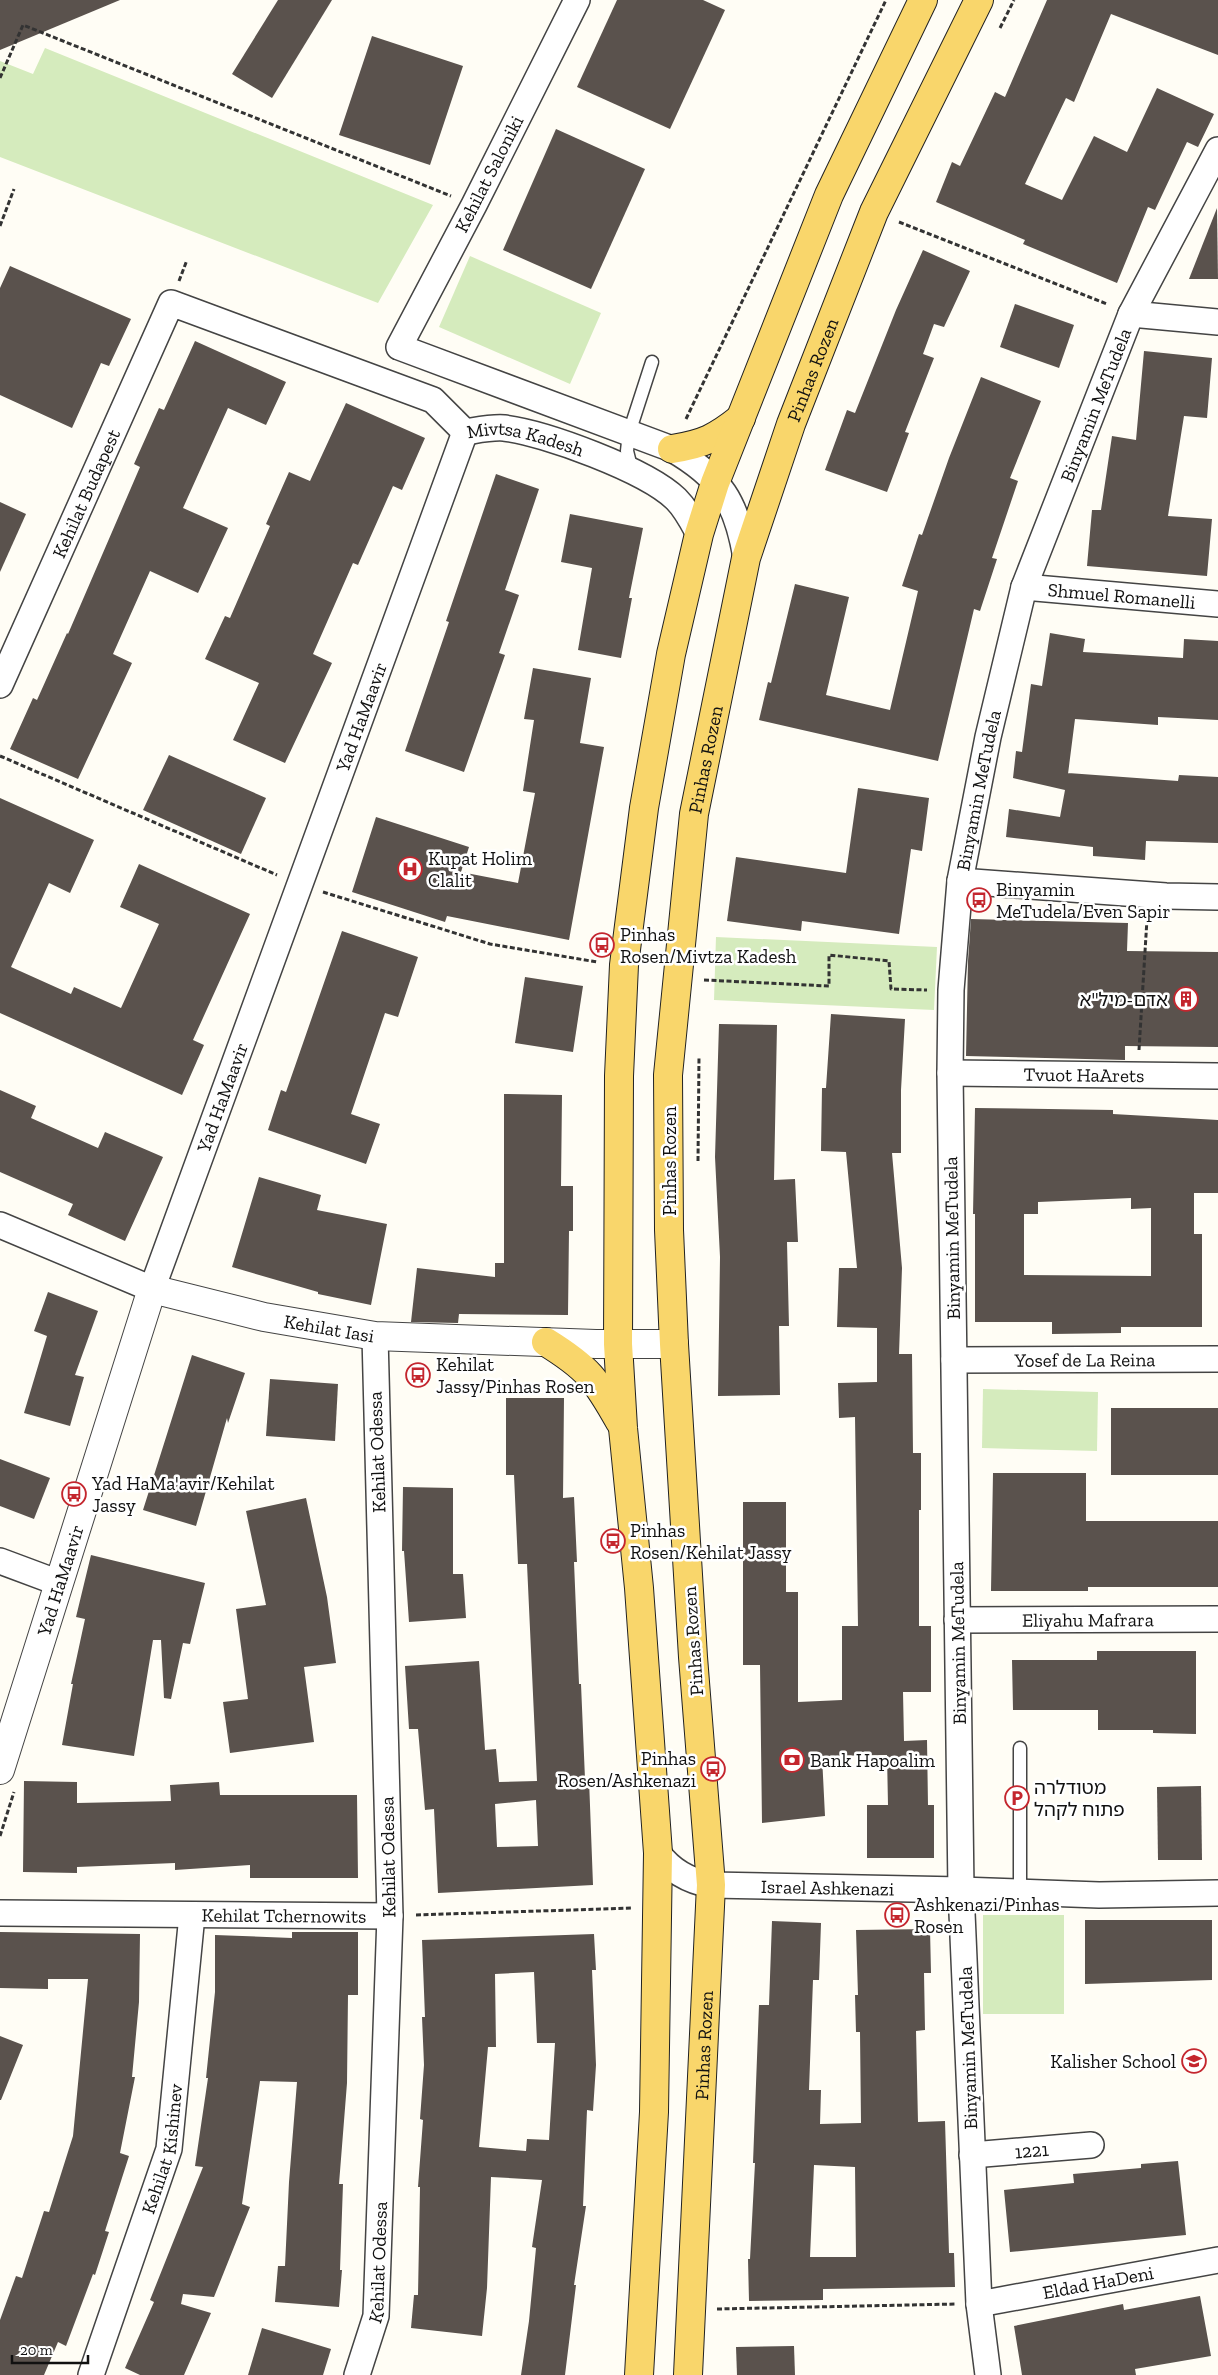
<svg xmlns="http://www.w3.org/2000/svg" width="1218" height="2375" viewBox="0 0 1218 2375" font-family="'Zilla Slab','Noto Sans Hebrew',serif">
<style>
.green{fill:#d5ebbd}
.building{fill:#5a524d;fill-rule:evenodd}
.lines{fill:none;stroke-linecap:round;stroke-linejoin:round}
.service-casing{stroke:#444;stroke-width:15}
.minor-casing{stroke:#444;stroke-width:28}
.tertiary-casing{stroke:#444;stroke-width:30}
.primary-casing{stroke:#222;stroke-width:30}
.path{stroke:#333;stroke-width:3;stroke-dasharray:5 2.5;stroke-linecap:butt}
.service{stroke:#fff;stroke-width:12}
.minor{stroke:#fff;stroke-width:25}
.tertiary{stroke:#fff;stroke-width:28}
.primary{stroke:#f9d66b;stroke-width:28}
.labels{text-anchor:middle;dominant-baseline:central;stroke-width:5;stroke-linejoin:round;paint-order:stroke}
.street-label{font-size:19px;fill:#111;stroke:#fff}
.poi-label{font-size:19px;fill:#111;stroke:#fff;text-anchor:start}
</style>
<rect width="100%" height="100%" fill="#fffdf5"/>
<!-- green -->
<g class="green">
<polygon points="45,48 433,205 378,303 0,157 0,61 33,74"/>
<polygon points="470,256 601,313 570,384 439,327"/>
<polygon points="716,937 937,947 934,1010 714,1000"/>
<polygon points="983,1389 1098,1392 1097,1451 982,1448"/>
<rect x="983" y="1915" width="81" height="99"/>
</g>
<!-- building -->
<g class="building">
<polygon points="0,0 120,0 0,50"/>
<polygon points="278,0 332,0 272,98 232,74"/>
<polygon points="617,0 703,0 725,10 670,129 577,87"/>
<polygon points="1047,0 1218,0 1218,55 1111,14 1074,102 1066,98 1025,184 1062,200 1094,136 1127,152 1157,88 1214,114 1198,147 1187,142 1155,210 1148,207 1117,283 1023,244 1025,240 936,202 952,162 960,166 995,92 1005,97"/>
<polygon points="372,36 463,66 430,165 339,135"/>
<polygon points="556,129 645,169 591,289 503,250"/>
<polygon points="1217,208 1218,279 1189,279"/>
<polygon points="923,250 970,271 944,327 934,324 923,354 934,358 905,432 909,433 887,492 825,470 847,410 855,413 896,310"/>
<polygon points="10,266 131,319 109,366 101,363 72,428 0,395 0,288"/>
<polygon points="1015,304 1074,325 1059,368 1000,347"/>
<polygon points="195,341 286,382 266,425 228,408 183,508 228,528 198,593 150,571 113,654 132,663 78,779 10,749 33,698 37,700 67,633 68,634 140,467 134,464 159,408 164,410"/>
<polygon points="1144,351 1212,358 1207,418 1184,416 1168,516 1212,519 1207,576 1087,566 1092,510 1101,510 1112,436 1136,440"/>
<polygon points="981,377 1041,401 1010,478 1018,481 992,558 997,559 980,611 974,609 938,761 759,720 768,682 771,683 795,584 849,597 826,695 890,710 918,591 902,586 919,534 922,535 949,458"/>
<polygon points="346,403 425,438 402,490 393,486 358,565 353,563 313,654 332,663 285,763 233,740 259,683 205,659 225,616 230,618 270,526 266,524 289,472 310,481"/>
<polygon points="496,474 539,489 505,590 519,595 499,653 505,655 464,772 405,751 449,622 446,621"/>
<polygon points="0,502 26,514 0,572"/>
<polygon points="570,514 643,528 629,598 632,598 621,658 578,650 592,568 561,562"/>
<polygon points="1050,633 1085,639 1083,652 1183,658 1184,639 1218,641 1218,720 1158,717 1158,725 1075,719 1068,774 1068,773 1178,781 1179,775 1218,777 1218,843 1146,841 1145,860 1093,856 1093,847 1006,837 1009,809 1060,817 1065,790 1013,778 1016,751 1022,752 1031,684 1042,686"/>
<polygon points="533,668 591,678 580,743 604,747 569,940 447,916 445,922 352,892 376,817 469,847 461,872 518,883 535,793 523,791 534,720 524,719"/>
<polygon points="169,755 266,798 241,854 143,810"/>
<polygon points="858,788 929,798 922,851 911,849 899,934 802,921 801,931 727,921 736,857 846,873"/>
<polygon points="0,798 94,840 70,893 49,883 11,967 71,994 74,987 121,1008 159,924 120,907 139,864 250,914 193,1040 204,1045 182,1095 0,1013"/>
<polygon points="971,919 1128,923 1127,951 1218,952 1218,1047 1125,1046 1125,1060 966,1056 968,961"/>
<polygon points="342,931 418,957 398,1017 385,1013 351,1114 380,1124 366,1164 268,1130 281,1090 286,1092"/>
<polygon points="525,977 583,986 573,1052 515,1043"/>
<polygon points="831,1014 905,1019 901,1090 901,1153 892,1153 902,1268 899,1354 912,1354 913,1453 921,1453 921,1510 919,1510 919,1626 931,1626 931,1692 903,1692 904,1741 927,1740 928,1805 934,1805 934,1858 867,1858 867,1805 888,1805 887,1755 822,1756 825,1816 762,1823 760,1665 743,1665 743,1502 786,1502 786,1592 798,1592 798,1702 842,1700 842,1626 858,1626 855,1417 839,1418 838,1383 877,1382 877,1328 837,1327 839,1268 857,1268 846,1152 821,1151 822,1088 826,1088"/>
<polygon points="719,1024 777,1025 774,1180 795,1179 798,1242 787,1242 789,1326 779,1326 780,1395 718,1396 720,1257 715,1157"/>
<polygon points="0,1090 36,1106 31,1118 98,1148 105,1132 163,1157 125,1241 68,1215 73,1204 0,1172"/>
<polygon points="504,1094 562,1095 561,1186 573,1186 573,1231 569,1231 568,1315 459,1314 458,1323 411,1322 417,1268 495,1277 495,1263 504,1263"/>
<path d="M975,1108L1113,1110V1114L1218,1120V1193H1194V1234H1202V1327H1121V1333L1052,1334V1322H975V1214H973ZM1131,1198V1209L1151,1208V1276L1024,1275V1214H1038V1202Z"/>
<polygon points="259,1177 321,1195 317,1210 387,1224 371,1305 318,1294 318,1292 232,1267"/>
<polygon points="48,1292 98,1311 75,1375 84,1377 70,1426 24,1413 47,1336 34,1331"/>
<polygon points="192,1355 245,1373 228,1423 227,1418 196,1526 143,1510"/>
<polygon points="270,1379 338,1384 335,1441 266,1436"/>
<path d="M506,1398H564L563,1498L574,1497L577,1562H574L579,1684H581L585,1779H589L593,1885L438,1893L434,1809L425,1810L418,1729H409L405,1666L479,1661L485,1750L496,1749L499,1782L537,1781L527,1564H518L514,1475H506ZM536,1800L538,1846L497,1847L495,1804Z"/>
<rect x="1111" y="1408" width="107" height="67"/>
<polygon points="0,1459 50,1478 34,1519 0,1506"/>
<polygon points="993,1473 1086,1473 1086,1521 1218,1521 1218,1587 1088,1587 1088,1591 991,1591"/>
<polygon points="403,1487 453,1488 453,1574 463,1574 466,1618 409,1622 404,1551 402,1551"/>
<polygon points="306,1498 327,1597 336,1663 304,1667 314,1742 230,1753 223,1702 248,1699 236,1609 266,1605 246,1511"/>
<polygon points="91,1555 205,1583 190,1644 183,1643 171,1699 164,1698 161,1640 153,1640 134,1756 62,1745 73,1684 71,1684 85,1619 76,1617"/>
<polygon points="1097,1651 1196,1651 1196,1734 1153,1733 1153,1730 1098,1730 1098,1710 1013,1710 1012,1660 1097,1660"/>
<polygon points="24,1781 77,1782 77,1803 171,1801 170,1785 219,1782 220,1795 357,1795 358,1878 250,1878 250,1865 175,1870 175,1863 77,1867 77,1873 23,1872"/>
<polygon points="1201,1786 1202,1860 1158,1860 1157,1787"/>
<polygon points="1085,1920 1212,1920 1212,1980 1085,1984"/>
<path d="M772,1921L821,1923L819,1980H813L809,2090H821L820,2124L861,2123L860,2032H856L855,1995H858L856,1930L930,1929L931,1973H924L925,2030L916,2031L918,2122L945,2121L949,2253H954L955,2287L823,2289V2300L749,2301L748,2259H750L755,2163H753L759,2005H769ZM814,2165L855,2167L856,2257H810Z"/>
<polygon points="0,1932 140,1934 139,2002 132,2077 135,2077 120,2153 129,2156 105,2231 109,2232 95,2275 93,2274 66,2346 58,2342 44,2375 0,2375 0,2320 16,2276 22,2278 44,2211 49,2212 73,2136 88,1979 48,1979 48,1989 0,1988"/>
<polygon points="292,1932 358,1932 358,1995 348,1995 347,2083 339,2184 343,2184 340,2270 342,2270 339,2307 275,2302 278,2266 285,2266 289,2182 297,2082 260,2081 242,2204 250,2207 214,2297 183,2294 181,2304 211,2313 184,2375 140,2375 125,2368 154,2302 150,2300 203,2167 195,2166 208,2078 206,2078 215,1992 215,1935 292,1938"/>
<path d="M594,1934L596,1970H592L596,2065L593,2111L587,2110L583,2206H586L574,2285H576L565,2375H521L529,2321L536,2248L532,2247L542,2180L491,2177L487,2288L482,2336L411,2328L414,2295H418L420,2187H418L423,2120L420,2119L424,2065L422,2017H425L422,1940ZM534,1972L537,2043H555L549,2140L527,2139L526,2151L479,2147L488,2047H496L495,1974Z"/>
<polygon points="0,2036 23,2045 1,2100 0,2100"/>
<polygon points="1178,2161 1186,2235 1010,2252 1004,2190 1074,2183 1073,2174 1141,2168 1141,2164"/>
<polygon points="1200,2296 1211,2356 1135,2369 1136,2375 1022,2375 1014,2326 1123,2304 1124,2310"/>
<polygon points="262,2328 331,2349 323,2375 248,2375"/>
<polygon points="794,2346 795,2375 737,2375 736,2347"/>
</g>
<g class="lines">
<!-- service casing -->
<g class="service-casing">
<g id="service">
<polyline points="632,471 627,451 629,433 652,362"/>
<polyline points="1020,1892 1020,1748"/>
</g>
</g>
<!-- minor casing -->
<g class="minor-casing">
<g id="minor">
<path d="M577,0L474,205L399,347L672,449C721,477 737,503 746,558"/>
<polyline points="1131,314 1218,322"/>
<path id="s1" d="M465,432C478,430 492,427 504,428C545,433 646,470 676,499C686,509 692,521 699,534"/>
<path id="s2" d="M1024,587L1218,604"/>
<path id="s3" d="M0,685L171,303L433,400L465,432"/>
<polyline points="960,881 1166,896 1218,897"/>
<path id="s4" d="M950,1073L1218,1076"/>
<path id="s5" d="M0,1225L152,1289L465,432"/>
<path id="s6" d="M954,1360L1218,1359"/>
<polyline points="0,1561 59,1583"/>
<path id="s7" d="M957,1620L1218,1619"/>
<path id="s8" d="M658,1853C671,1871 689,1881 711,1885L961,1890L1099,1895L1218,1893"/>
<path id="s9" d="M0,1913L390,1916"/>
<path id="s10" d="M972,2155L1091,2145"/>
<path id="s11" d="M979,2304L1218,2260"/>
<path id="s12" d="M91,2375L169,2149L192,1915"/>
<path id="s13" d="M357,2375L376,2316L390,1916L375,1336"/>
<path id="s14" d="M988,2375L979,2304L961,1890L950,1073L951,990L960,881L988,737L1024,587L1131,314L1218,150"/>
</g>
</g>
<!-- tertiary casing -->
<g class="tertiary-casing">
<g id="tertiary">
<path id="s15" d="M0,1770L152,1289L264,1317L375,1336L596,1344H674"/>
</g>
</g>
<!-- primary casing -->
<g class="primary-casing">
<g id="primary">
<path d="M672,449C704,444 716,438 741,418"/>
<path d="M546,1342C588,1368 596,1379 620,1422"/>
<polyline points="639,2375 654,2112 658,1853 639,1588 623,1428 618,1344 619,1076 624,965 644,808 671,654 699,534 715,483 829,195 923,0"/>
<path id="s16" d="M688,2375L711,1885L693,1657L674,1344L669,1230L668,1075L694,814L746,558L791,424L874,212L979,0"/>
</g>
</g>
<!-- path -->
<g class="path">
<polyline points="1000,28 1014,0"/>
<polyline points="0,78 23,25 451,196"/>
<polyline points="899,222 1107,304"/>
<polyline points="0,226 14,189"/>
<polyline points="179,281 187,260"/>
<polyline points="686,419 886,0"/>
<polyline points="0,756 277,875"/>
<polyline points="323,892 490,944 597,962"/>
<polyline points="704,980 829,986 829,955 889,961 891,989 927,990"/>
<polyline points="1139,1050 1147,919"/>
<polyline points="698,1161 699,1057"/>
<polyline points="0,1836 14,1792"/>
<polyline points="416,1915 632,1908"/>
<polyline points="717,2309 956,2304"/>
</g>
<!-- service -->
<use href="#service" class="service"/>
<!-- minor -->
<use href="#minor" class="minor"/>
<!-- tertiary -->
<use href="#tertiary" class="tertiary"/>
<!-- primary -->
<use href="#primary" class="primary"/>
</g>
<!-- icons -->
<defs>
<g id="hospital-ring" transform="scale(1.25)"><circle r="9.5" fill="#fff" stroke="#c4262e" stroke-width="1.5"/><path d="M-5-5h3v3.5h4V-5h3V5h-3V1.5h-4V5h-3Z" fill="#c4262e"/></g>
<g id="bus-ring" transform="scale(1.25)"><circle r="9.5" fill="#fff" stroke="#c4262e" stroke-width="1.5"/><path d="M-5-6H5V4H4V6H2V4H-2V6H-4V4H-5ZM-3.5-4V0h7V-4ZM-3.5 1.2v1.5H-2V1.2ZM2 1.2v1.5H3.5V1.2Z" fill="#c4262e"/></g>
<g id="building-ring" transform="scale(1.25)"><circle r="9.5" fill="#fff" stroke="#c4262e" stroke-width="1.5"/><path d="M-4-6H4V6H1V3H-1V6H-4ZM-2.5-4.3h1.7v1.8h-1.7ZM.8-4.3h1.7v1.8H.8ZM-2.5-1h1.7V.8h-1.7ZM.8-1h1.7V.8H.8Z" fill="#c4262e"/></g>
<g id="bank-ring" transform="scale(1.25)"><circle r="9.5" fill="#fff" stroke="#c4262e" stroke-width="1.5"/><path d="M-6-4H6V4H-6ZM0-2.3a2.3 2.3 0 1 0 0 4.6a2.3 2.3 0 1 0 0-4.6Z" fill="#c4262e"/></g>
<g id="parking-ring" transform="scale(1.25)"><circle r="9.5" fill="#fff" stroke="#c4262e" stroke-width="1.5"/><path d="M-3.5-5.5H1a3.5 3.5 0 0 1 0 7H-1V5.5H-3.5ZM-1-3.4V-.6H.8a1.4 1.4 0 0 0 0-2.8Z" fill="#c4262e"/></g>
<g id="school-ring" transform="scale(1.25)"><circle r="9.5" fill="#fff" stroke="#c4262e" stroke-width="1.5"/><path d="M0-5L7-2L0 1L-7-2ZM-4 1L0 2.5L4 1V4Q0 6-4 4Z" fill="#c4262e"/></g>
</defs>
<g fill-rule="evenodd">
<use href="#hospital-ring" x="410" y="869"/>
<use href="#bus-ring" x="979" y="900"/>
<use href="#bus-ring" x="602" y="945"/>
<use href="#building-ring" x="1186" y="999"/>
<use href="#bus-ring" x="418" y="1375"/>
<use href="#bus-ring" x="74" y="1494"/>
<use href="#bus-ring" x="613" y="1541"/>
<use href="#bank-ring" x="792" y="1760"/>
<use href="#bus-ring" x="713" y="1769"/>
<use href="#parking-ring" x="1017" y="1798"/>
<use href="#bus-ring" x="897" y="1915"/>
<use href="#school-ring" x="1194" y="2061"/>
</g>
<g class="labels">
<!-- street labels -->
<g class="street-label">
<text transform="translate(489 174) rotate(-63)">Kehilat Saloniki</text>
<text stroke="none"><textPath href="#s16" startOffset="2025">Pinhas Rozen</textPath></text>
<text stroke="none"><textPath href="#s14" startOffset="1992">Binyamin MeTudela</textPath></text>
<text stroke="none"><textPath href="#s1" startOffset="62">Mivtsa Kadesh</textPath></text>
<text stroke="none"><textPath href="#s3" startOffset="210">Kehilat Budapest</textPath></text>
<text stroke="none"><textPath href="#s2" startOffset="98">Shmuel Romanelli</textPath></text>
<text stroke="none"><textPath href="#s5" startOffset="774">Yad HaMaavir</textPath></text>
<text stroke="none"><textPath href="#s16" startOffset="1620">Pinhas Rozen</textPath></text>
<text stroke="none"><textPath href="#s14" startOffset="1588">Binyamin MeTudela</textPath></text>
<text stroke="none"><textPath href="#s4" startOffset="134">Tvuot HaArets</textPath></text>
<text stroke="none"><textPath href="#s5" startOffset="369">Yad HaMaavir</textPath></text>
<text transform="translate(669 1161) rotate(-90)">Pinhas Rozen</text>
<text transform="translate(952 1238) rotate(-91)">Binyamin MeTudela</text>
<text stroke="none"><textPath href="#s15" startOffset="686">Kehilat Iasi</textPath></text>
<text stroke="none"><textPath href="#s6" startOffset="131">Yosef de La Reina</textPath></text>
<text transform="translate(377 1452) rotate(-92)">Kehilat Odessa</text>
<text stroke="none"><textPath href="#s15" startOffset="199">Yad HaMaavir</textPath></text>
<text stroke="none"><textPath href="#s7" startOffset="131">Eliyahu Mafrara</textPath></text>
<text transform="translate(693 1641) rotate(-94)">Pinhas Rozen</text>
<text transform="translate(958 1643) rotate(-91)">Binyamin MeTudela</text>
<text transform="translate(388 1857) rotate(-91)">Kehilat Odessa</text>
<text stroke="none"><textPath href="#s8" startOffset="180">Israel Ashkenazi</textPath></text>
<text stroke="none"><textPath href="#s9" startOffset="284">Kehilat Tchernowits</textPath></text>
<text stroke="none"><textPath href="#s16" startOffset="330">Pinhas Rozen</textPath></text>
<text transform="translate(968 2048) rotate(-92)">Binyamin MeTudela</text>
<text stroke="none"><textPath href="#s12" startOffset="238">Kehilat Kishinev</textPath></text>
<text stroke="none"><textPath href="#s10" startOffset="60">1221</textPath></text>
<text stroke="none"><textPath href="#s13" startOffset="116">Kehilat Odessa</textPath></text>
<text stroke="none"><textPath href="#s11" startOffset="121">Eldad HaDeni</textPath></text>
</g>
<!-- poi labels -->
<g class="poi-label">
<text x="428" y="858">Kupat Holim<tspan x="428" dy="22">Clalit</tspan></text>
<text x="996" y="889">Binyamin<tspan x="996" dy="22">MeTudela/Even Sapir</tspan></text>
<text x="620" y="934">Pinhas<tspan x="620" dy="22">Rosen/Mivtza Kadesh</tspan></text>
<text x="1168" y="999" text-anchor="end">אדם-מיל"א</text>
<text x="436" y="1364">Kehilat<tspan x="436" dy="22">Jassy/Pinhas Rosen</tspan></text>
<text x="92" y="1483">Yad HaMa'avir/Kehilat<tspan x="92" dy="22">Jassy</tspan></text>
<text x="630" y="1530">Pinhas<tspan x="630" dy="22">Rosen/Kehilat Jassy</tspan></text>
<text x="696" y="1758" text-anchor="end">Pinhas<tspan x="696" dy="22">Rosen/Ashkenazi</tspan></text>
<text x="810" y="1760">Bank Hapoalim</text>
<text x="1034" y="1787">מטודלרה<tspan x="1034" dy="22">פתוח לקהל</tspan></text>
<text x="914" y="1904">Ashkenazi/Pinhas<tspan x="914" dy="22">Rosen</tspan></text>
<text x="1176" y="2061" text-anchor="end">Kalisher School</text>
</g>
</g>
<!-- scale -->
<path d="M12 2355v8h76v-8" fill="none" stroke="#111111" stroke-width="2.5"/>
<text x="20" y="2355" font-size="15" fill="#111111" stroke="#ffffff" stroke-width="4" paint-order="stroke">20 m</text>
</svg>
